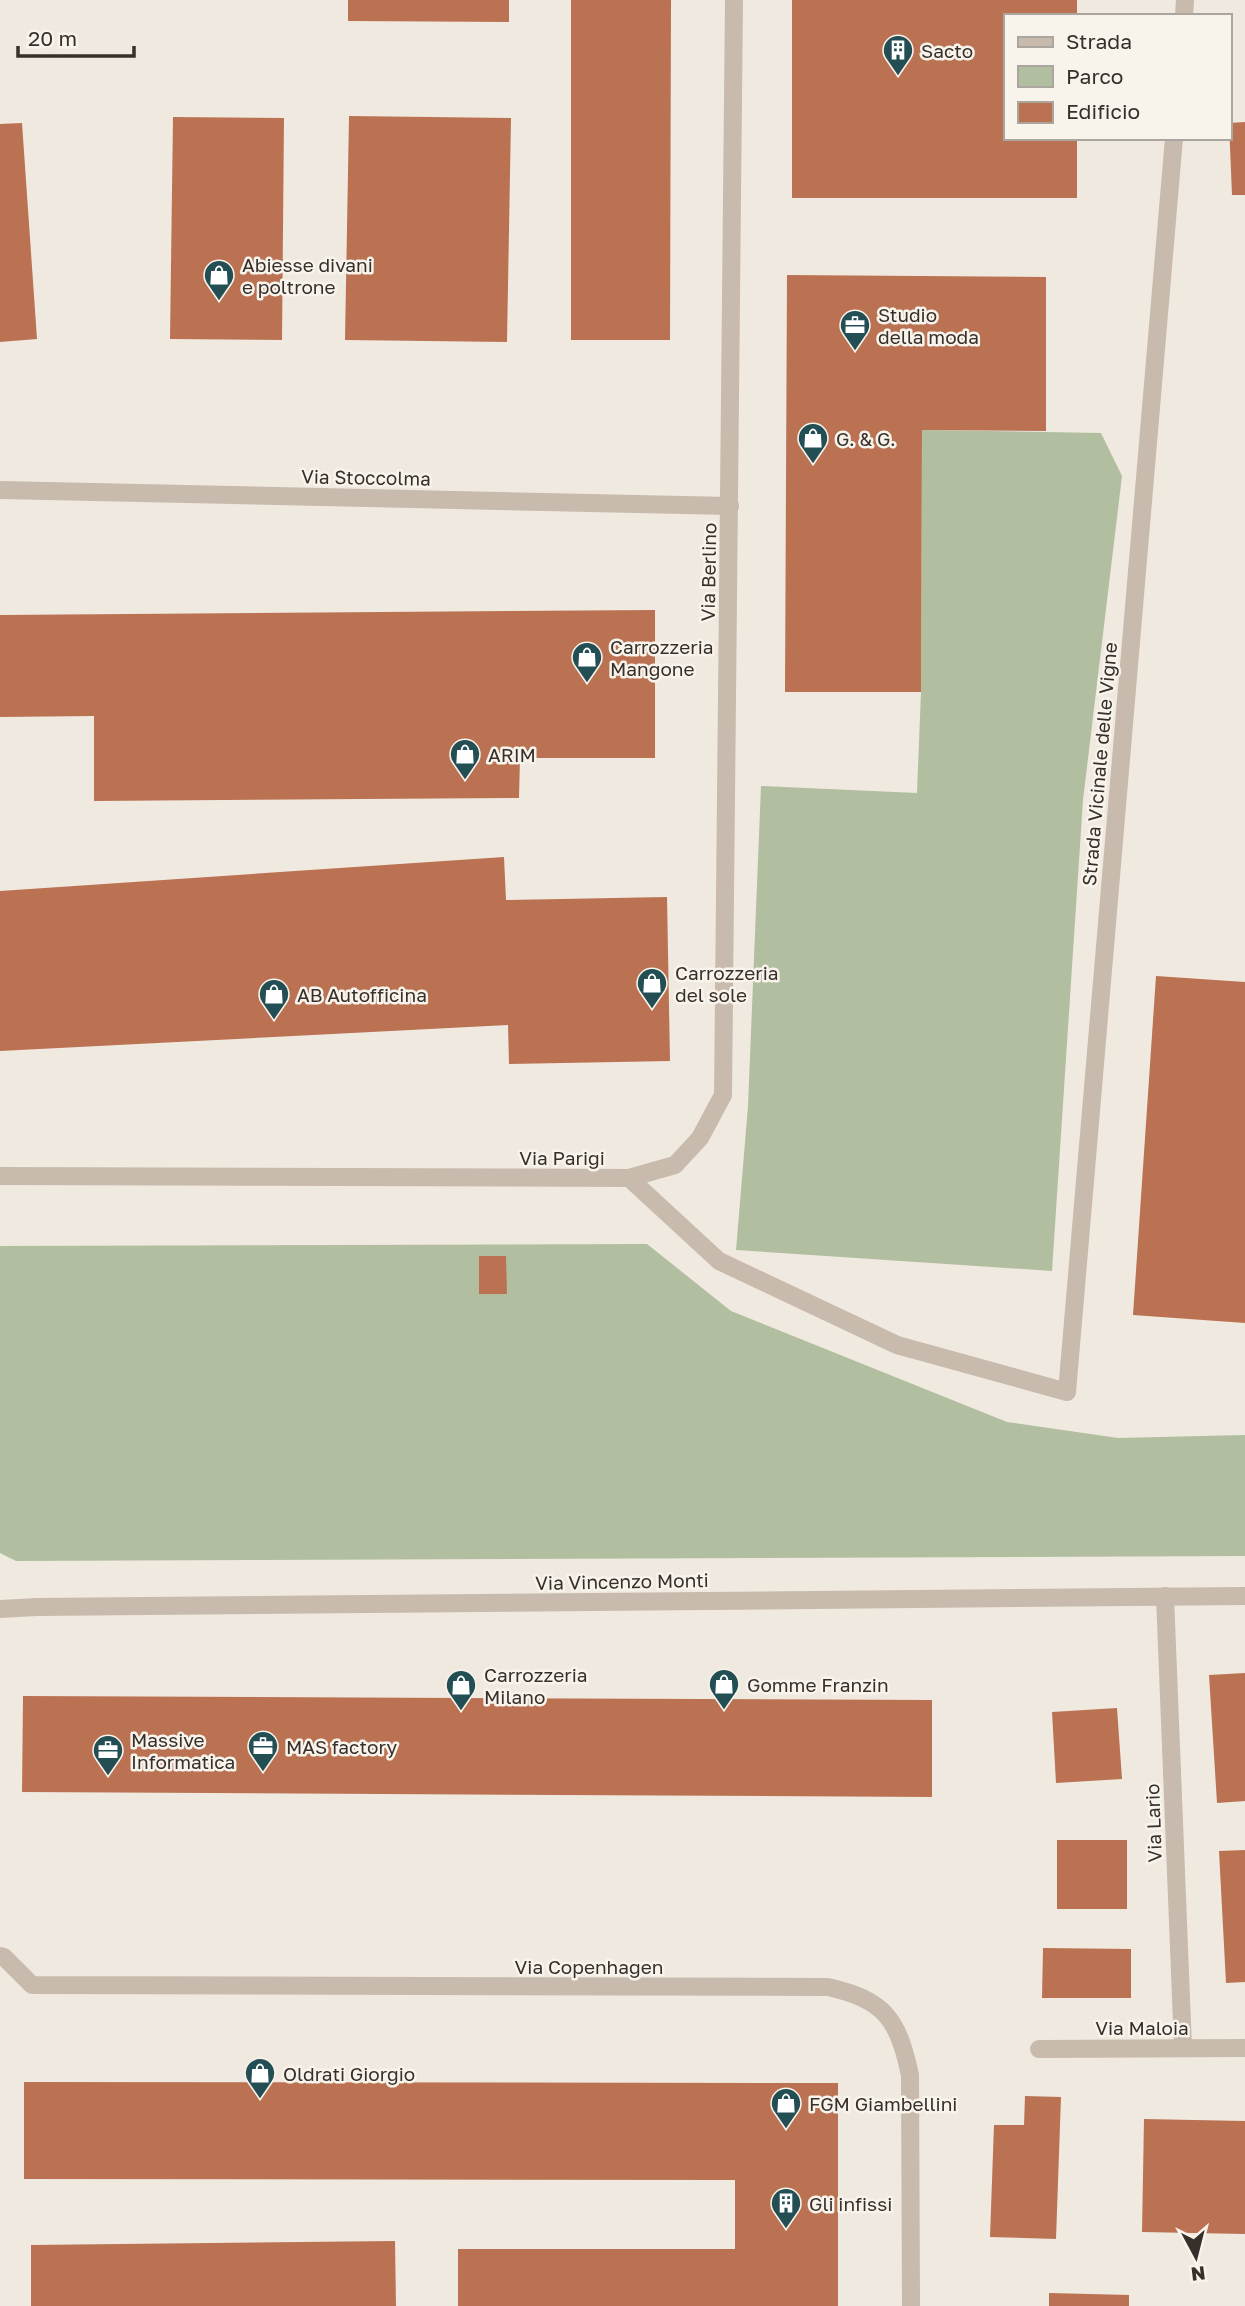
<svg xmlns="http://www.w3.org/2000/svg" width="1245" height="2306" viewBox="0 0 1245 2306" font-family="'Golos Text',sans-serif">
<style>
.green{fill:#b2bea0}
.building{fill:#ba7253}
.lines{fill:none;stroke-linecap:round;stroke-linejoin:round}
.minor{stroke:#c8baac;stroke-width:18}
.labels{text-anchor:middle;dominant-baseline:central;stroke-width:5;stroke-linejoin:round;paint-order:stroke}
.poi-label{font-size:19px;fill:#362f2a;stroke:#f8f3eb;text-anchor:start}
.street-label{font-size:19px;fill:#362f2a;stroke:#f8f3eb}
</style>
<rect width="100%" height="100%" fill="#f0e9df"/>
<!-- green -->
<g class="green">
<polygon points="922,430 1101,433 1122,476 1083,800 1052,1271 736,1250 748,1106 761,786 917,793 921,692"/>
<polygon points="647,1244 731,1311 1007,1422 1118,1438 1245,1435 1245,1556 16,1561 0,1553 0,1246"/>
</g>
<!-- building -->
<g class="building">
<polygon points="348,0 509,0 509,22 348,21"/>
<polygon points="571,0 671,0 670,340 571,340"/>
<polygon points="792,0 1077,0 1077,16 1005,16 1005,138 1077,138 1077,198 792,198"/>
<polygon points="349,116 511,118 507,342 345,340"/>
<polygon points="173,117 284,118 282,340 170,339"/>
<polygon points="1245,122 1245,195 1232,195 1229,123"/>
<polygon points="22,123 37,339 0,342 0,124"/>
<polygon points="787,275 1046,277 1046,431 922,430 921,692 785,692"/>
<polygon points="655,610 655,758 520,758 519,798 94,801 94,716 0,717 0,615"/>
<polygon points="504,857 506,900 667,897 670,1061 509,1064 508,1025 0,1051 0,891"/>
<polygon points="1156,976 1245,982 1245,1323 1133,1315"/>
<polygon points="479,1256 506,1256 507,1294 479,1294"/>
<polygon points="1245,1673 1245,1801 1217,1803 1209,1675"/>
<polygon points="23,1696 932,1700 932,1797 22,1792"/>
<polygon points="1117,1708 1122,1779 1056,1783 1052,1712"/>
<rect x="1057" y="1840" width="70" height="69"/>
<polygon points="1245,1850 1245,1982 1226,1983 1219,1851"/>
<polygon points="1043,1948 1131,1949 1131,1998 1042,1998"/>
<polygon points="24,2082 838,2083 838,2306 458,2306 458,2249 735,2249 735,2180 24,2179"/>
<polygon points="1025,2096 1061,2097 1056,2239 990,2237 994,2125 1024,2125"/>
<polygon points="1144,2119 1245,2121 1245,2234 1142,2232"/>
<polygon points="395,2241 396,2306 31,2306 31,2245"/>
<polygon points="1049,2293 1129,2295 1129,2306 1049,2306"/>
</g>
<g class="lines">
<!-- minor -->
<g class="minor">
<polyline points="1184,16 1185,0"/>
<polyline points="0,490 730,506"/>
<polyline points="0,1176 629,1178 675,1165 700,1138 723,1095 734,0"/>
<polyline points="629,1178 719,1261 897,1345 1067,1392 1174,138"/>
<polyline points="1165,1596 1183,2048"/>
<polyline points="0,1609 37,1607 1245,1596"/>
<path d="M0,1956L4,1957L32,1985L828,1987C885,2000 898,2019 910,2075L911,2306"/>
<polyline points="1039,2049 1245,2048"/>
</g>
</g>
<!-- icons -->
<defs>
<g id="building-pin" transform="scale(1.575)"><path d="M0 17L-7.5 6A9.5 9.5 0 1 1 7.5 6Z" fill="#234e54" stroke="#f8f3eb"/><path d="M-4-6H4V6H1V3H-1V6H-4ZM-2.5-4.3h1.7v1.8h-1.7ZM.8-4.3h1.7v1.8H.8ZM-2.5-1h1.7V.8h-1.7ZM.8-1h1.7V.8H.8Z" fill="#fff"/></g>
<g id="shop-pin" transform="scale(1.575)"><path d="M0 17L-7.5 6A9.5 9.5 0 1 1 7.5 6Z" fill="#234e54" stroke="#f8f3eb"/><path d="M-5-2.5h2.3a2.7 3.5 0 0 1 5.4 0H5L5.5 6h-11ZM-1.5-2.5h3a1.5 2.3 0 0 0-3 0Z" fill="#fff"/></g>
<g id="office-pin" transform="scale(1.575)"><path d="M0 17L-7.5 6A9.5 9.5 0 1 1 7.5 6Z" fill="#234e54" stroke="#f8f3eb"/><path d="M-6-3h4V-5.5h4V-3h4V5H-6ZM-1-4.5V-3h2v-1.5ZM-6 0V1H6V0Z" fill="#fff"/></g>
</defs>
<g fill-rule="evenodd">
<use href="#building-pin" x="898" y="50"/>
<use href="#shop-pin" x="219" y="275"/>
<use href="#office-pin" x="855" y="325"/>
<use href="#shop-pin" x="813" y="438"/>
<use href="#shop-pin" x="587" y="657"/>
<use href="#shop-pin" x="465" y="754"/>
<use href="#shop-pin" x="652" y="983"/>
<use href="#shop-pin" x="274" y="994"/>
<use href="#shop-pin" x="724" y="1684"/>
<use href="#shop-pin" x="461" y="1685"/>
<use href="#office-pin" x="263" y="1746"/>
<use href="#office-pin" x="108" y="1750"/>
<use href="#shop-pin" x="260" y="2073"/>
<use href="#shop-pin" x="786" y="2103"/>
<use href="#building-pin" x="786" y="2203"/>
</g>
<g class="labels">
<!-- poi labels -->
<g class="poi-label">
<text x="921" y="50">Sacto</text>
<text x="242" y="264">Abiesse divani<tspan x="242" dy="22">e poltrone</tspan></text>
<text x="878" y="314">Studio<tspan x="878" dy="22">della moda</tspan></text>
<text x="836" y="438">G. &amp; G.</text>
<text x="610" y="646">Carrozzeria<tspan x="610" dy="22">Mangone</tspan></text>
<text x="488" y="754">ARIM</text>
<text x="675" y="972">Carrozzeria<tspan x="675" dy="22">del sole</tspan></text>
<text x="297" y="994">AB Autofficina</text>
<text x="484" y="1674">Carrozzeria<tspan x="484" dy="22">Milano</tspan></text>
<text x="747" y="1684">Gomme Franzin</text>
<text x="131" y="1739">Massive<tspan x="131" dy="22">Informatica</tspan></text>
<text x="286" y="1746">MAS factory</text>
<text x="283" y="2073">Oldrati Giorgio</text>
<text x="809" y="2103">FGM Giambellini</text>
<text x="809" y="2203">Gli infissi</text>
</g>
<!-- street labels -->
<g class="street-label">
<text transform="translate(366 477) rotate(1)">Via Stoccolma</text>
<text transform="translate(708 572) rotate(-89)">Via Berlino</text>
<text transform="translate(1099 764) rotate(-85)">Strada Vicinale delle Vigne</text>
<text x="562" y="1157">Via Parigi</text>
<text transform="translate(622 1581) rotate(-1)">Via Vincenzo Monti</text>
<text transform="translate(1153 1823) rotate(-92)">Via Lario</text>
<text x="589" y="1966">Via Copenhagen</text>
<text x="1142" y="2027">Via Maloia</text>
</g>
</g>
<!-- legend -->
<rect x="1004" y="14" width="228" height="126" fill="#f8f3eb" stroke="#aaa59e" stroke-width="2"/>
<rect x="1018" y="37" width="35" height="10" fill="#c8baac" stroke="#aaa59e" stroke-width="2"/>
<text x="1066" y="49" font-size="21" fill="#362f2a">Strada</text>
<rect x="1018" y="66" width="35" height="21" fill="#b2bea0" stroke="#aaa59e" stroke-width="2"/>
<text x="1066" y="84" font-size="21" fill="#362f2a">Parco</text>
<rect x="1018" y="102" width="35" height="21" fill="#ba7253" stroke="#aaa59e" stroke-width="2"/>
<text x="1066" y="119" font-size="21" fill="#362f2a">Edificio</text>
<!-- north arrow -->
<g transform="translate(1196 2257) rotate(173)" stroke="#f8f3eb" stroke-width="5" paint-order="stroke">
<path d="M0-5L12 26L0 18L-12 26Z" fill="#362f2a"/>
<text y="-10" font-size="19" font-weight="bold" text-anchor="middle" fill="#362f2a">N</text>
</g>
<!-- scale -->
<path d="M18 46v10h116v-10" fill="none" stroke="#362f2a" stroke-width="3.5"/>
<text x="28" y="46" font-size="21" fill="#362f2a" stroke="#f8f3eb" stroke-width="5" paint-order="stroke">20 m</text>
</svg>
